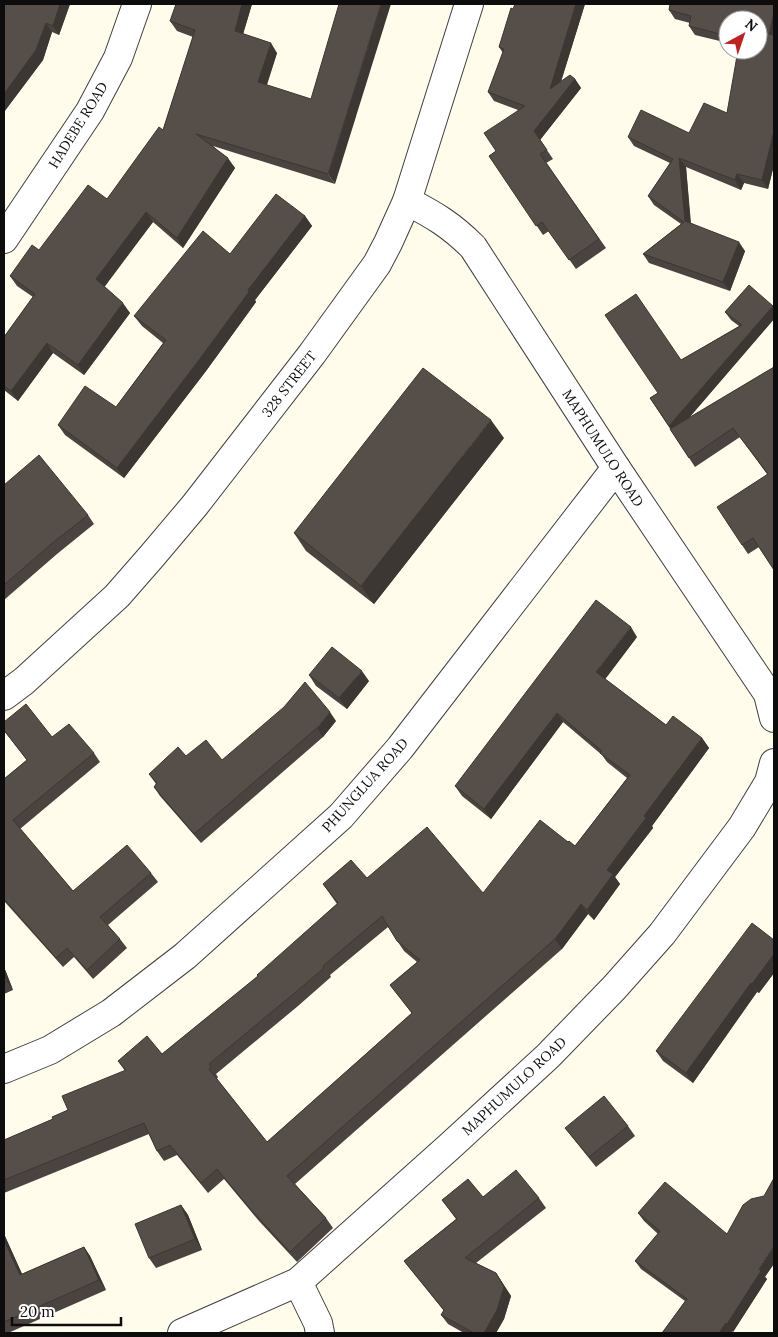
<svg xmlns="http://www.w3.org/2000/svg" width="778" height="1337" viewBox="0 0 778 1337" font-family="Lora,serif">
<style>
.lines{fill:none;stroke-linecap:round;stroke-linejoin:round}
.minor-casing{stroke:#404040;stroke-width:30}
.minor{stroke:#fff;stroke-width:28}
.wall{fill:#4a433f;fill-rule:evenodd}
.shaded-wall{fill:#3c3733}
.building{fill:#564e49;stroke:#3c3733;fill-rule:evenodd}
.labels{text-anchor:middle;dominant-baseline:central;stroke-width:5;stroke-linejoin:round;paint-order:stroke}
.street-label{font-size:14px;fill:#0d0d0d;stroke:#fff}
</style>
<rect width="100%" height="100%" fill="#fffcec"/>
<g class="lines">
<!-- minor casing -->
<g class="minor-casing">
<g id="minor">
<path d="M407,201C434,215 451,225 473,247L616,468L768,694L774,718"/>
<polyline points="4,239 90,111 118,58 137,4"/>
<polyline points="4,696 24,681 117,596 152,556 195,505 312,354 377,264 388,243 407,201 469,4"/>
<polyline points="4,1069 50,1050 111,1013 185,956 341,816 400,748 616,468"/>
<polyline points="298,1282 318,1323 320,1333"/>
<polyline points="182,1333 298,1282 449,1147 548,1056 614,988 662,934 742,827 769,782 774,763"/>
</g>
</g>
<!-- minor -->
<use href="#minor" class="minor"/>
</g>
<!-- wall -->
<g class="wall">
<polygon points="4,4 70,4 59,35 52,32 43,60 4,112"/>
<polygon points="252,4 243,34 277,53 267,85 335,184 213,146 235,168 183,248 153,222 104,286 130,313 84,375 53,353 18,401 4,390 4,337 33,297 17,286 10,276 39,250 107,199 163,130 193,37 177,31 170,21"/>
<polygon points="585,4 561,81 575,79 581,88 540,140 553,159 546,163 606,248 576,269 549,231 543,235 489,156 496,151 518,110 494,101 488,92 503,53 499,47 513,9"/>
<polygon points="774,4 774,165 768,189 744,183 741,190 686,167 691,223 745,251 730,291 649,263 643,254 681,224 654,205 648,196 670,163 634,146 628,137 689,133 727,113 758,50 728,20 728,43 695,35 689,26 690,23 675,19 669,10"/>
<polygon points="305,216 312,226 255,300 256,302 206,371 124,478 65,435 58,425 116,407 163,343 142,326 134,316 230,254"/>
<polygon points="774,308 774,319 689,418 774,367 774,570 759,547 748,554 742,545 767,474 740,437 695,467 650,398 658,393 681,360 739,326 731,320 725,312"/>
<polygon points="504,438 374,604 306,551 294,533"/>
<polygon points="4,485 88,515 94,524 57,554 4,600"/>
<path d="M637,637L605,679L666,725L702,738L709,748L652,826L653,828L615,877L620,884L594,920L588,914L562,949L295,1184L326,1218L333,1228L297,1262L259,1221L224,1179L208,1193L177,1155L164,1161L157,1151L149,1134L4,1193V1140L53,1119L68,1110L125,1071L118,1061L162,1054L258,976L337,904L323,884L367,878L483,893L568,842L575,846L627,778L607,762L602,755L563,722L491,819L462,796L455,786ZM388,927L404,951L417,962L390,985L412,1013L267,1142L217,1079L218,1077L216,1074L298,1006L331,977L330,975Z"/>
<polygon points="309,675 369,681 347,709 316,686"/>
<polygon points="336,721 323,737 201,843 160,796 154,787 156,784 149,774 186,756 222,760"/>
<polygon points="4,722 52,737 94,753 100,762 20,829 73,891 151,873 158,882 108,925 120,939 127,948 93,979 74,957 63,967 4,901 4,779 27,760 4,731"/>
<polygon points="774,940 774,973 759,993 757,992 693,1083 663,1061 656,1051"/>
<polygon points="4,967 13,990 4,994"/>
<polygon points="628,1126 635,1136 596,1167 565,1128"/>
<polygon points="483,1197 539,1198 546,1208 476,1263 496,1273 511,1296 504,1319 496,1333 464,1333 448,1324 441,1315 444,1311 404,1261 456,1219 442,1200"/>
<polygon points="181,1205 188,1215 202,1250 156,1268 149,1258"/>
<polygon points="638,1213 765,1277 767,1279 733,1332 732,1331 731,1333 662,1333 685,1301 641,1269 635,1261 658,1234 644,1221"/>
<polygon points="4,1234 22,1274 84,1247 90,1256 106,1290 8,1333 4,1333"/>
</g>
<!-- shaded-wall -->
<g class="shaded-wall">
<polygon points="60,4 70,4 59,35 53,26"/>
<polygon points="242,4 252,4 241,41 235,31"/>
<polygon points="381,4 391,4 335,184 328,174"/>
<polygon points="576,4 585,4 556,98 550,89"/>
<polygon points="774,13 774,41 769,34"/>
<polygon points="46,23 52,32 43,60 4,112 4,94"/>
<polygon points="271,43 277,53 264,92 258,82"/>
<polygon points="575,79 581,88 540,140 553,159 534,131"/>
<polygon points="774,131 774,165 768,189 762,180"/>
<polygon points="228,158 235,168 183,248 177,238"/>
<polygon points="679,158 686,167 691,230 685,221"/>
<polygon points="737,174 744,183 741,190 735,180"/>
<polygon points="146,212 153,222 103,289 96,279"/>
<polygon points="305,216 312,226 255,300 256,302 206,371 124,478 117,468 248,290"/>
<polygon points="739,242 745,251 730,291 723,282"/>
<polygon points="123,303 130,313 84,375 78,365"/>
<polygon points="773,306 774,308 774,319 674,435 669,426"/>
<polygon points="47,343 53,353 18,401 11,391"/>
<polygon points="491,420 504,438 374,604 361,586"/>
<polygon points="631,627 637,637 603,682 596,672"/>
<polygon points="362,671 369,681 347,709 339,698"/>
<polygon points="330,712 336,721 323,737 317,728"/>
<polygon points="557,713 563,722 491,819 484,809"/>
<polygon points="702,738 709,748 652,826 653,828 615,877 620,884 594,920 587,910 607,870 644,816"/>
<polygon points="581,904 588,914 562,949 555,939"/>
<polygon points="774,954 774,973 759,993 752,984"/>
<polygon points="4,967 13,990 7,981 4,974"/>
<polygon points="751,983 757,992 693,1083 686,1073"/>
<polygon points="181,1205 188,1215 202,1250 195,1239"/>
<polygon points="4,1234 27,1285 20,1275 4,1240"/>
<polygon points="774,1246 774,1264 765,1277 767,1279 733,1332 727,1324 759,1269"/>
<polygon points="84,1247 90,1256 106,1290 99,1280"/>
<polygon points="496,1273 511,1296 504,1319 496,1333 484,1333"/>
<polygon points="726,1323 732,1331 731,1333 719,1333"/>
</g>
<!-- building -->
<g class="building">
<polygon points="4,4 60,4 53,26 46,23 36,50 4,94"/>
<polygon points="176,4 242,4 235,31 271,43 258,82 311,99 339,4 381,4 328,174 196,134 228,158 177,238 146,212 96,279 123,303 78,365 47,343 11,391 4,386 4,337 35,294 10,276 32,245 39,250 88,185 107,199 159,127 163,130 195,30 170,21"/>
<polygon points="515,4 576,4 550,89 570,75 575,79 534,131 547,150 540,154 599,239 569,260 542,222 536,226 489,156 496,151 484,133 525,106 488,92 504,49 499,47 511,8 513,9"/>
<polygon points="670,4 774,4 774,13 769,34 774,35 774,131 762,180 737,174 735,180 679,158 685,221 739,242 723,282 643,254 684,222 648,196 673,159 628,137 641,110 689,133 704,103 727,113 738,50 758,50 758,20 728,20 728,36 689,26 691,16 669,10"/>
<polygon points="276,194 305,216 248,290 249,292 199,360 117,468 58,425 85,386 116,407 166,340 134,316 203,231 230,254"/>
<polygon points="749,285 773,306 669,426 650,398 658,393 605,315 636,294 681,360 742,325 725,312"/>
<polygon points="774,367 774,570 753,538 742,545 717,507 768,474 733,428 689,458 670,429"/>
<polygon points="423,368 491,420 361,586 294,533"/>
<polygon points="39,455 88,515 50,545 4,585 4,485"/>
<path d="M596,600L631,627L596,672L666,725L673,716L702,738L644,816L646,818L607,870L613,874L587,910L581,904L555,939L287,1176L326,1218L290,1252L252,1211L217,1169L201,1183L170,1145L157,1151L144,1123L4,1180V1140L53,1119L52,1117L68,1110L62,1096L126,1070L118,1061L147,1036L162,1054L258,976L257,975L338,903L323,884L351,860L367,878L427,827L483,893L540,820L568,842L569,841L575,846L630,775L600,753L602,751L557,713L484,809L455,786ZM382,916L397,941L420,960L390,985L412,1013L267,1142L209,1069L211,1067L209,1064L291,996L324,968L323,966Z"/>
<polygon points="332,647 362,671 339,698 309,675"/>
<polygon points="305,682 330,712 317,728 194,834 154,787 157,783 149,774 178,747 186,756 206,740 222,760 284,707"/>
<polygon points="26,704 52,737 69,724 94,753 13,820 73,891 127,845 151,873 100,917 120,939 87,970 67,948 56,958 4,899 4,779 27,760 4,730 4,722"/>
<polygon points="752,923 774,940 774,954 752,984 751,983 686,1073 656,1051"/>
<polygon points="4,974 7,981 4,982"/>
<polygon points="604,1096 628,1126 589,1157 565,1128"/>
<polygon points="516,1170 539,1198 465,1258 496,1273 504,1287 497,1310 484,1333 474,1333 441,1315 444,1310 404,1261 457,1219 442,1200 468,1179 483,1197"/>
<polygon points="774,1178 774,1246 759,1269 761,1271 727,1324 726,1323 719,1333 662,1333 687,1299 635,1261 660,1231 638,1213 665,1182 727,1234 743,1205 751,1199 764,1196"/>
<polygon points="181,1205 195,1239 149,1258 135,1224"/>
<polygon points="4,1240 20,1275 84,1247 99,1280 4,1322"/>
</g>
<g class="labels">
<!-- street labels -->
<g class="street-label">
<text transform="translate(78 125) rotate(-58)">HADEBE ROAD</text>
<text transform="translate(289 384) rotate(-52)">328 STREET</text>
<text transform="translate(603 448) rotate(57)">MAPHUMULO ROAD</text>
<text transform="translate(365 785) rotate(-48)">PHUNGLUA ROAD</text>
<text transform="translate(514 1086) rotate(-43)">MAPHUMULO ROAD</text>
</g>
</g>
<!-- border -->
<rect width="778" height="1337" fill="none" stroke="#0d0d0d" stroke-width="10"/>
<!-- north arrow -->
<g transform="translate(743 35) rotate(40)"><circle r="24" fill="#ffffff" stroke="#9e9e9e"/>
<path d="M0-4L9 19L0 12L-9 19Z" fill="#c02122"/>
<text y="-8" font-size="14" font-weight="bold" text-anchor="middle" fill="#0d0d0d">N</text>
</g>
<!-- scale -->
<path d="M12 1317v8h109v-8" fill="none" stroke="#0d0d0d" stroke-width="2.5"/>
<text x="20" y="1317" font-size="15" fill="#0d0d0d" stroke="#ffffff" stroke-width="4" paint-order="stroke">20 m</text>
</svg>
